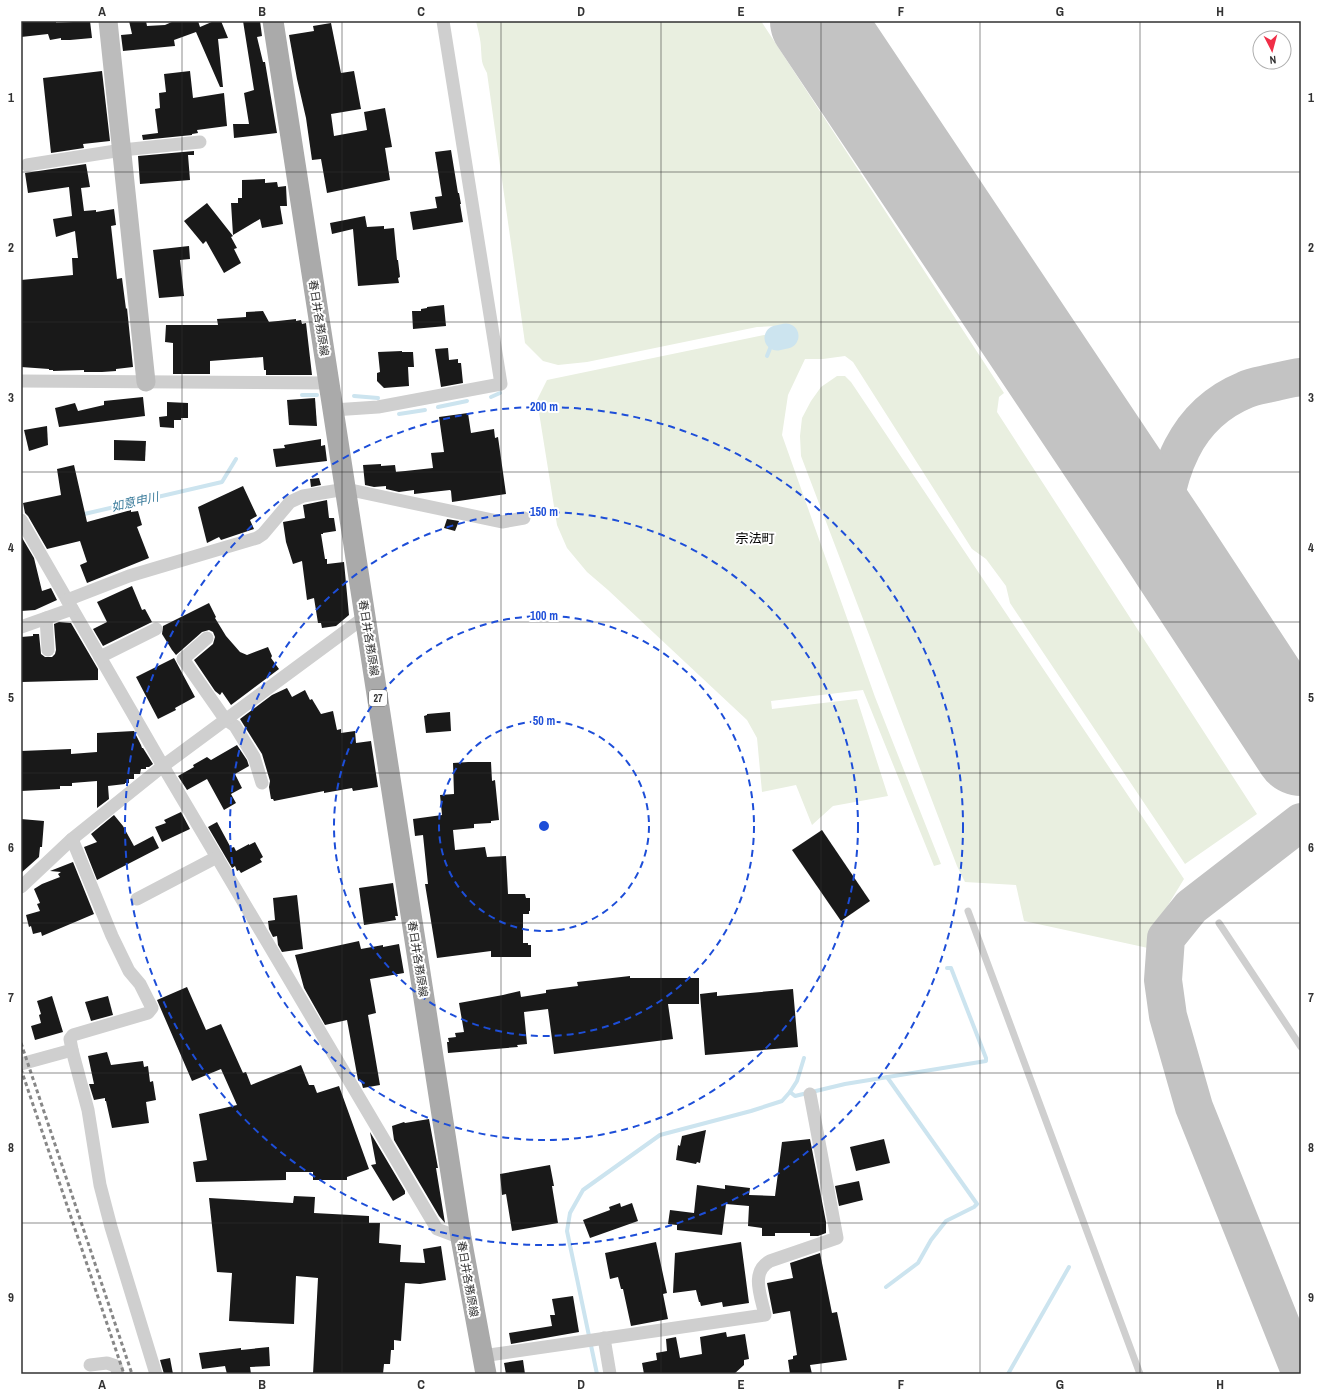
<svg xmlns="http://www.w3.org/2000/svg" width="1322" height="1395" viewBox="0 0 1322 1395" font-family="'Archivo Narrow','Noto Sans JP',sans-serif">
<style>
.green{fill:#e9efe0}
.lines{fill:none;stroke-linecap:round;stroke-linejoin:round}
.stream{stroke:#cce4ef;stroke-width:4}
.river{stroke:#cce4ef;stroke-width:25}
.taxiway{stroke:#c3c3c3;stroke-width:38}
.runway{stroke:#c3c3c3;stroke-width:94}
.building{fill:#191919}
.lane{stroke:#cfcfcf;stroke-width:7}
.street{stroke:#cfcfcf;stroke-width:13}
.secondary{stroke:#bcbcbc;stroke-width:19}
.primary{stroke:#aaa;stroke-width:21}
.rail{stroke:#878787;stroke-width:3;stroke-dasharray:4 3;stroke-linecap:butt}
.grid{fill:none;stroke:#323232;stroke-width:1;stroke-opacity:0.55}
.ring{fill:none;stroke:#1d4ed8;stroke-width:2;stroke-dasharray:7 5}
.labels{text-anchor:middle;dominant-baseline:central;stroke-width:4;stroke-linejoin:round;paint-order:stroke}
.shield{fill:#fff;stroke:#707070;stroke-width:1}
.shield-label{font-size:10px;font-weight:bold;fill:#323232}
.street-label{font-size:11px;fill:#323232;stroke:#fff}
.water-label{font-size:12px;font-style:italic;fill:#3a7b9b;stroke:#fff}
.quarter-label{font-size:13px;fill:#000;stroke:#fff}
.centre{fill:#1d4ed8;stroke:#fff;stroke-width:2}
.ring-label{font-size:12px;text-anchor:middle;font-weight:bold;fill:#1d4ed8;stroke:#fff;stroke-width:4;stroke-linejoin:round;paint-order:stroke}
.neatline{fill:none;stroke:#323232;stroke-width:1.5}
.grid-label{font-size:13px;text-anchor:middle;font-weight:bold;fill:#323232}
</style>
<rect width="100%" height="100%" fill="#fff"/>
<!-- green -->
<g class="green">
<path d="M476,21H761L1004,393L999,397L997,412L1257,814L1185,864L1010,603L1006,586L986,559L972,549L853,362L845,356L823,359H805L788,395L782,435L875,697L941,864L934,866L863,690L771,701L772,709L857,699L888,796L833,806L812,825L796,785L762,792L757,738L747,720L608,590L587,572L567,548L557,525L537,400L547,380L764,335H775L776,326L757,327L587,362L558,365L543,361L525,343L487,73C481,62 482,61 481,49C481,40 478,30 476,21Z"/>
<polygon points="837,376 845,376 851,382 1184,879 1162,915 1148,948 1024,921 1016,885 965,882 957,866 801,456 800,436 802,418 811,401 821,387"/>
</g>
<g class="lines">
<!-- stream -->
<g class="stream">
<polyline points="768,337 777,338"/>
<polyline points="767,356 771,346 777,338"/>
<polyline points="302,395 317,395"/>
<polyline points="354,396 378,398"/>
<polyline points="491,397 500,393"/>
<polyline points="438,407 467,401"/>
<polyline points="399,414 425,410"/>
<polyline points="80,515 222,482 236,459"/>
<polyline points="790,1092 795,1096 845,1084 986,1061 986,1058 951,968 947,968"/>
<polyline points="886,1287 918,1263 931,1240 946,1221 974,1207 977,1204 887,1077"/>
<polyline points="597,1374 567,1231 570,1213 583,1190 660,1135 751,1111 782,1101 790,1092 797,1081 804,1058"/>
<polyline points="1008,1374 1069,1267"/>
</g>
<!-- river -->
<polyline class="river" points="777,338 786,336"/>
<!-- taxiway -->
<g class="taxiway">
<path d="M1160,534C1166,473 1184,415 1245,390C1253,386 1263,385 1271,383C1281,381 1291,378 1301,377"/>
<polyline points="1301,822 1191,907 1166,938 1163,980 1168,1016 1194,1107 1301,1374"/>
</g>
<!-- runway -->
<polyline class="runway" points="817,21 1160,534 1301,749"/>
</g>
<!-- building -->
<g class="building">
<polygon points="21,21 56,21 56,23 90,21 92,38 70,40 61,40 61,38 50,40 48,34 21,37"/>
<polygon points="129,21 146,21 147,26 165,25 174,21 198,21 200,27 214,21 221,21 228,38 218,39 223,87 220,87 196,32 174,40 175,46 123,51 121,35 132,34"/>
<polygon points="243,21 260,21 262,36 257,37 263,62 265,62 277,133 234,138 233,124 249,124 244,93 254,90"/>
<polygon points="331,23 341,73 354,71 361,109 331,114 334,136 367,130 364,112 385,108 392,147 385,148 390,180 327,193 321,159 312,160 306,118 297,79 289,35 314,31 313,26"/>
<polygon points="102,71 110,141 83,144 84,148 51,153 43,78"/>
<polygon points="190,71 193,98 224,93 227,126 197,130 198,133 192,134 192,135 143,140 142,135 158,133 155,109 160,108 159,93 166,92 164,74"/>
<polygon points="451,150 458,193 459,193 461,204 460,204 463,222 413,230 410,212 437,208 435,197 442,196 435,152"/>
<polygon points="194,151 194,155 188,155 190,180 140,184 138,156"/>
<polygon points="86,164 90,187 81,188 84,211 96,210 96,212 114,209 116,225 111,226 117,279 122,278 126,309 127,308 133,367 116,369 116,371 102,372 84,372 84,370 53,371 53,370 49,370 49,369 21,367 21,280 73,275 72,258 78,258 75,231 56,237 53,219 72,216 69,187 28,193 25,173"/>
<polygon points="265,179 265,183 277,182 278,187 286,186 287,206 280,206 283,224 262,228 260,219 233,235 231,203 238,203 238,198 242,198 242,180"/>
<polygon points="207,203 233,236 231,237 237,248 234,249 241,263 224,273 206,241 203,244 184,221"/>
<polygon points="365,216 367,227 384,226 384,229 394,228 397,260 398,260 400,277 398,278 399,283 358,286 353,229 332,234 330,223"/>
<polygon points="189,246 190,259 180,260 184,296 159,298 153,250"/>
<polygon points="444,305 446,326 413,329 412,311 421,311 421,309 427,308 427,307"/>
<polygon points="263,311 269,322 296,319 296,321 301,320 302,324 306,323 312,375 266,375 266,370 264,370 263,357 210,361 210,374 173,374 173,343 165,342 166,325 218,325 217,319 246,317 246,312"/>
<polygon points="448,348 449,360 458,359 458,363 461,363 463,383 441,387 435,349"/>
<polygon points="402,351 402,352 413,352 414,367 408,367 409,386 384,388 377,381 377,373 380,372 378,352"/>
<polygon points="143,397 145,416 59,427 55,408 75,403 78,411 104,405 104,401"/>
<polygon points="315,398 317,426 289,425 287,400"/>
<polygon points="167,402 188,403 188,418 181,418 181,420 174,420 174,428 160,427 159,417 167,416"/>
<polygon points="468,413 471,433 494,429 495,438 498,437 506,494 452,502 451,491 450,490 414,494 414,490 399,492 386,489 386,486 374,487 365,485 363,465 381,464 381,466 395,465 396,472 433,468 431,453 444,452 439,417"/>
<polygon points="47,426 48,445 29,451 24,430"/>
<polygon points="321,439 321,446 325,445 327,461 276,467 273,449 285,448 284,445"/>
<polygon points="114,440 146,441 145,461 114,460"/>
<polygon points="74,465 87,522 131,510 131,512 138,511 142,525 137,527 149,558 87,583 80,565 87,562 80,541 47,549 28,516 25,513 23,503 61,495 57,469"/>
<polygon points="319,478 321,485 311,487 310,479"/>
<polygon points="243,486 257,516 250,520 254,529 221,540 219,537 207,543 198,507"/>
<polygon points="327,500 329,518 334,518 336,531 323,533 323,534 321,534 325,559 327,559 327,564 344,562 349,615 336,626 322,628 321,623 318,623 314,598 307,600 302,561 293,564 286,542 283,522 305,518 303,505"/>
<polygon points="447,519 459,521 455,531 444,528"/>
<polygon points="21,536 34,558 42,591 51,588 57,600 35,610 21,611"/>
<polygon points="132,586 142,610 145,609 152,622 103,646 93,629 107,622 97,602"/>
<polygon points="209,603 216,617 215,618 226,636 240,652 247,655 268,647 272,656 271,658 279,669 231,705 222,692 220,695 215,691 194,660 213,644 215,637 213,632 209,630 202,632 176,655 172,650 162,634 163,626"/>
<polygon points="59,622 71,623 98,669 98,680 22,682 21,637 33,636 33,634 39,634 41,654 45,657 52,657 55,654 56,650 54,624"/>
<polygon points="174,658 195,697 175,708 176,710 158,719 136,677"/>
<polygon points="287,688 292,697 305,690 310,700 312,699 321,714 333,711 337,730 341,729 341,733 355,731 356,743 371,741 378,787 353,791 352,788 324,793 324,791 274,801 273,799 271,799 269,787 270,781 262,754 240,719 272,695"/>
<polygon points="450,712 451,731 426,733 424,716 427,715 427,714"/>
<polygon points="134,731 141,745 142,748 143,748 153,764 149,767 146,767 146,769 141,769 140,774 134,774 134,779 129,779 129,783 125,783 125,784 108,786 109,799 97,808 97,781 72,783 72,786 60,786 60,789 21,791 21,751 71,749 71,754 97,752 97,733"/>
<polygon points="237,745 247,760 249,766 235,774 242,788 231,794 236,803 224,810 207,779 187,790 178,776 194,767 193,765 207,757 211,760"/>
<polygon points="468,762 491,762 492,781 495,780 499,820 491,821 491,823 474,824 474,828 453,830 455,850 485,847 487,857 506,856 508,894 525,894 526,898 530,898 530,911 529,911 529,914 523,914 523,943 528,943 528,945 531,945 531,957 491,957 491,951 437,958 425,884 428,884 423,835 415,836 413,819 442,815 440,795 454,794 453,763"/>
<polygon points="181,812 190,829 162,842 155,827 166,823 164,820"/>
<polygon points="114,815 123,826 134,846 153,836 159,848 97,880 84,847 97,842 91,834"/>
<polygon points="21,819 44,821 42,847 40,847 39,857 21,873"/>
<polygon points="217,822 231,848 234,847 236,851 249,844 249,845 255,842 263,857 260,859 262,862 241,873 239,870 237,871 235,866 232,868 208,827"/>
<polygon points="822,830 870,901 841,921 792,850"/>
<polygon points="73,862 94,914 42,936 41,932 33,934 31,926 29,927 26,915 40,911 37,904 40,903 34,889 42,884 60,877 58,874 61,872 50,871"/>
<polygon points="393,883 398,916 395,916 396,920 364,925 359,888"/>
<polygon points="297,895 303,949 282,952 278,945 277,936 273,937 269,929 268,921 275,920 273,898"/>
<polygon points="359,941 361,949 383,945 383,947 399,944 404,973 370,979 376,1013 368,1015 380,1085 363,1088 361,1081 359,1081 358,1080 347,1020 325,1025 304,988 295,955"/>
<polygon points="630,976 630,978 699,978 699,1004 668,1004 673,1039 554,1054 548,1009 524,1012 527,1044 517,1045 518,1047 448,1053 447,1042 449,1042 448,1038 456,1037 455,1033 464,1032 459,1003 503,995 520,991 521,997 546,993 546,990 578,986 577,982"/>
<polygon points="187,987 206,1030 221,1024 243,1073 246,1072 251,1085 301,1065 309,1085 314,1085 317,1093 339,1086 369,1169 347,1177 347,1180 313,1180 313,1172 286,1172 286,1180 196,1182 193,1162 207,1160 199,1114 237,1105 221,1069 192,1081 160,1007 157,1000"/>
<polygon points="793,989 798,1047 705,1055 700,994 717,992 717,996"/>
<polygon points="52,996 63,1032 35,1040 31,1026 41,1023 39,1015 41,1014 37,1001"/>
<polygon points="108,996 113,1015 91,1021 85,1002"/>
<polygon points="107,1052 111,1065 143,1061 144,1067 148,1066 150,1082 153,1081 156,1100 146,1102 149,1123 112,1128 106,1101 105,1101 105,1098 94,1100 89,1084 94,1084 88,1056"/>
<polygon points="429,1119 438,1168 436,1168 445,1223 439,1216 394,1140 392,1126 404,1122 405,1123"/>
<polygon points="706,1130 700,1163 697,1162 696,1164 676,1160 678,1145 680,1146 682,1136"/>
<polygon points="370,1132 405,1191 405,1194 393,1201 371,1165 376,1164"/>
<polygon points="810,1139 826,1222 826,1233 818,1236 810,1236 810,1233 775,1233 775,1236 762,1236 762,1228 748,1226 749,1206 726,1204 722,1235 677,1230 677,1225 668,1224 670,1210 694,1213 697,1185 725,1189 725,1185 750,1188 749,1195 775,1196 782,1142"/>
<polygon points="884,1139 890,1163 856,1171 850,1147"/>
<polygon points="550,1165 554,1186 552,1186 558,1223 512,1231 506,1194 502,1195 500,1174"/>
<polygon points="859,1181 863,1200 839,1206 835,1186"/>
<polygon points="294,1196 315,1197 314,1213 369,1216 369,1223 380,1223 379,1243 401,1245 400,1262 425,1263 423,1249 441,1246 446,1280 420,1284 405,1283 401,1341 394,1340 394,1350 391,1350 390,1364 384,1364 383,1374 313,1374 318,1278 296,1276 294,1324 229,1321 232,1273 217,1272 209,1198 293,1203"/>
<polygon points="620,1203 621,1207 632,1203 638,1221 590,1238 583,1220 610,1210 609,1207"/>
<polygon points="656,1242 667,1293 663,1294 668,1319 631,1326 623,1289 621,1289 618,1277 610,1279 605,1253"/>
<polygon points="741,1242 749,1303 723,1307 722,1302 701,1306 700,1302 699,1302 696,1290 673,1293 675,1253"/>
<polygon points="820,1253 832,1313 837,1312 847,1360 810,1365 812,1374 790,1374 788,1360 793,1359 793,1356 797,1355 790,1311 773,1314 767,1283 793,1278 790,1263"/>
<polygon points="573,1296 579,1332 511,1344 509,1333 552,1326 550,1315 555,1315 552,1299"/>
<polygon points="726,1332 727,1337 745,1334 749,1359 744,1360 744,1365 734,1374 644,1374 642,1363 657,1360 656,1353 667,1351 666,1339 676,1337 680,1358 702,1354 700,1337"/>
<polygon points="269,1347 270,1366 250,1367 251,1374 227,1374 225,1366 202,1369 199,1353 241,1348 241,1350"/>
<polygon points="170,1358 173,1374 164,1374 160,1360"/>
<polygon points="523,1360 525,1374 506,1374 504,1363"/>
</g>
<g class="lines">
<!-- lane -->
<g class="lane">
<polyline points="968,911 1140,1374"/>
<polyline points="1219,923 1301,1047"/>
</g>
<!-- street -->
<g class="street">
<polyline points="27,165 122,150 200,142"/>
<polyline points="21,381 329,383"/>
<polyline points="333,410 378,407 501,384 443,21"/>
<polyline points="21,520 163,766 437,1229 461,1238"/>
<polyline points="67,600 129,576 257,538 263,534 290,502 303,496 346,489 502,522 524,518"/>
<polyline points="46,618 48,650"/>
<polyline points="21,627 72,609"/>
<polyline points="207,638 183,659 225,719 235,726 254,757 262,783"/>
<polyline points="100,657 156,629"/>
<polyline points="21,887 72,839 163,766 366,616"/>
<polyline points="137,899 217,857"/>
<polyline points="72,1050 88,1110 100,1185 111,1227 156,1374"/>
<polyline points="21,1064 72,1050 70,1039 73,1035 148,1013 152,1008 140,984 129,971 112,936 72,839"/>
<polyline points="604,1338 610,1374"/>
<path d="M482,1356L765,1315C761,1296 750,1272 770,1261L837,1238L810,1094"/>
<polyline points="90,1365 107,1363 116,1366 118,1374"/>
</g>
<!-- secondary -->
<polyline class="secondary" points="108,21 146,382"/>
<!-- primary -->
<polyline class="primary" points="273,21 461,1238 486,1374"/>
<!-- rail -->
<g class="rail">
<polyline points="21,1043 132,1374"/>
<polyline points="21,1069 124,1374"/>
</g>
</g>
<!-- grid -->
<path class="grid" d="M182,21V1374M342,21V1374M501,21V1374M661,21V1374M821,21V1374M980,21V1374M1140,21V1374M21,172H1301M21,322H1301M21,472H1301M21,622H1301M21,773H1301M21,923H1301M21,1073H1301M21,1223H1301"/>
<!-- distance rings -->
<g class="ring">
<circle cx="544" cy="826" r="105"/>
<circle cx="544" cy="826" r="210"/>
<circle cx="544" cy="826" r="314"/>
<circle cx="544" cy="826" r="419"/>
</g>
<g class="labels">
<!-- shield labels -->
<rect class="shield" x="369" y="690" width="18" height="16" rx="3"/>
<g class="shield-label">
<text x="378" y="698">27</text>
</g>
<!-- street labels -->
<g class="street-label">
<text transform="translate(319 318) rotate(81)">春日井各務原線</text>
<text transform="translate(369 638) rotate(81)">春日井各務原線</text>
<text transform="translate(418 959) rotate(81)">春日井各務原線</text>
<text transform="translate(468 1279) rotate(80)">春日井各務原線</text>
</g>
<!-- water labels -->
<g class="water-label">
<text transform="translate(135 502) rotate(-13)">如意申川</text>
</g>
<!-- quarter labels -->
<g class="quarter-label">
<text x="755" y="538">宗法町</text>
</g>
</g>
<circle cx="544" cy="826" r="6" class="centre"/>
<g class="ring-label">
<text x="544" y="411">200 m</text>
<text x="544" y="516">150 m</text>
<text x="544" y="620">100 m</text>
<text x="544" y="725">50 m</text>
</g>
<!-- border -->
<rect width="1322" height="1395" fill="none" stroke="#ffffff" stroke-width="44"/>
<!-- north arrow -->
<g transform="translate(1272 50) rotate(174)"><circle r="19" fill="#ffffff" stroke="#adadad"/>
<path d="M0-3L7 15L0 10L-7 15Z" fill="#f02e47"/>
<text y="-6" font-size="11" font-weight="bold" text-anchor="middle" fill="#323232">N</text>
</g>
<rect x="22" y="22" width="1278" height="1351" class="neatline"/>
<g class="grid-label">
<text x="102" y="16">A</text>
<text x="262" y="16">B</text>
<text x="421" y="16">C</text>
<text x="581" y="16">D</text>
<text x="741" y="16">E</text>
<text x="901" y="16">F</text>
<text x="1060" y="16">G</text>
<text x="1220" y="16">H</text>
<text x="11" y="102">1</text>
<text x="1311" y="102">1</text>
<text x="11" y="252">2</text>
<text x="1311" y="252">2</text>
<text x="11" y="402">3</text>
<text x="1311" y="402">3</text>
<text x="11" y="552">4</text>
<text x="1311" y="552">4</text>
<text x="11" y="702">5</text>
<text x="1311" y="702">5</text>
<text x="11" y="852">6</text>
<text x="1311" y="852">6</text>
<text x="11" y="1002">7</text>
<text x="1311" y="1002">7</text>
<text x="11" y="1152">8</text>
<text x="1311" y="1152">8</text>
<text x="11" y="1302">9</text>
<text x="1311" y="1302">9</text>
<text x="102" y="1389">A</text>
<text x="262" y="1389">B</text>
<text x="421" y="1389">C</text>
<text x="581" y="1389">D</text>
<text x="741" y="1389">E</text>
<text x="901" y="1389">F</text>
<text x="1060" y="1389">G</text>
<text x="1220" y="1389">H</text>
</g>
</svg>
